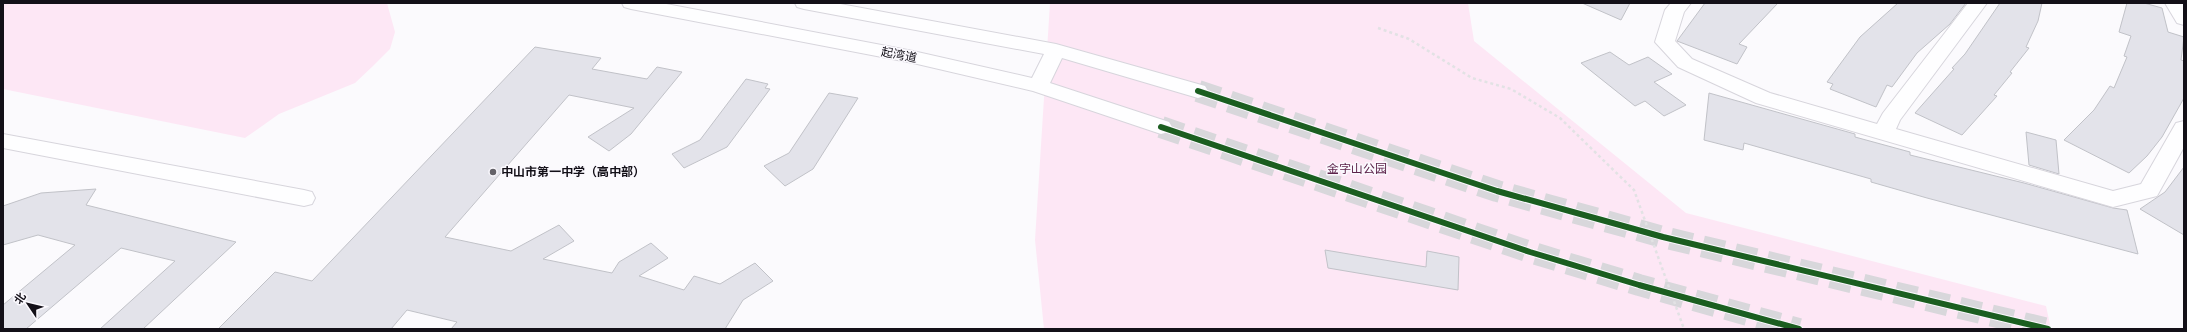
<svg xmlns="http://www.w3.org/2000/svg" width="2187" height="332" viewBox="0 0 2187 332" font-family="'DM Sans','Noto Sans SC',sans-serif">
<style>
.green{fill:#fde7f5}
.building{fill:#e3e3ea;stroke:#c1c2c8}
.lines{fill:none;stroke-linecap:round;stroke-linejoin:round}
.secondary-tunnel{stroke:#d8d7db;stroke-width:22;stroke-dasharray:22 11;stroke-linecap:butt}
.minor-casing{stroke:#d7d5dc;stroke-width:2}
.secondary-casing{stroke:#d7d5dc;stroke-width:2}
.path{stroke:#e2e2e4;stroke-width:2.5;stroke-dasharray:3 3;stroke-linecap:butt}
.minor{fill:#fefeff;fill-rule:evenodd}
.secondary{fill:#fefeff;fill-rule:evenodd}
.cycleway-casing{stroke:#fbf9fe;stroke-width:8}
.cycleway{stroke:#1b5e20;stroke-width:6}
.poi-dot{fill:#646268;stroke:#fbf9fe;stroke-width:1.5}
.labels{text-anchor:middle;dominant-baseline:central;stroke-width:3;stroke-linejoin:round;paint-order:stroke}
.street-label{font-size:12px;fill:#131018;stroke:#fbf9fe}
.park-label{font-size:12px;fill:#5c224a;stroke:#fbf9fe}
.poi-label{font-size:12px;font-weight:bold;fill:#131018;stroke:#fbf9fe;text-anchor:start}
</style>
<rect width="100%" height="100%" fill="#fbfafd"/>
<!-- green -->
<g class="green">
<polygon points="3,3 387,3 395,32 390,49 373,66 355,83 279,114 245,138 3,89"/>
<polygon points="1050,3 1468,3 1474,41 1686,213 2046,306 2051,329 1044,329 1035,240"/>
</g>
<!-- building -->
<g class="building">
<polygon points="1582,3 1630,3 1621,20"/>
<polygon points="1705,3 1778,3 1739,44 1747,47 1737,64 1677,41"/>
<polygon points="1898,3 1966,3 1950,24 1917,53 1892,87 1887,85 1876,107 1830,89 1833,84 1827,82 1860,37"/>
<polygon points="2000,3 2042,3 2038,21 2026,47 2029,48 2010,72 2012,73 1994,95 1997,96 1962,135 1915,113 1954,69 1952,68 1965,54"/>
<polygon points="2127,3 2144,3 2162,8 2168,32 2184,37 2181,60 2184,61 2184,98 2162,137 2147,156 2129,173 2064,140 2094,110 2110,86 2114,88 2127,57 2124,56 2131,36 2119,32"/>
<polygon points="535,47 601,58 592,69 647,79 657,67 682,72 631,134 609,151 588,137 634,108 569,95 445,237 511,251 559,225 574,241 543,259 612,273 619,262 651,243 668,258 639,276 684,290 694,276 720,284 755,263 773,281 743,300 725,329 451,329 457,322 407,310 391,329 218,329 275,272 312,281"/>
<polygon points="1610,52 1629,65 1648,57 1672,74 1654,82 1686,105 1664,116 1645,101 1635,106 1581,63"/>
<polygon points="746,79 768,84 765,88 770,89 727,147 684,168 672,154 700,140"/>
<polygon points="829,93 858,98 813,169 785,186 764,166 789,153"/>
<polygon points="1709,93 1855,134 1855,137 1910,152 1910,155 2024,183 2113,208 2127,210 2138,254 1927,198 1871,182 1871,179 1744,143 1743,150 1704,140"/>
<polygon points="2026,132 2056,140 2059,174 2029,165"/>
<polygon points="2184,167 2184,235 2140,209 2165,192"/>
<polygon points="96,189 86,205 236,242 143,329 100,329 175,261 121,248 26,329 3,329 3,305 75,245 38,235 3,245 3,206 41,193"/>
<polygon points="1325,250 1426,267 1427,251 1459,257 1458,290 1328,268"/>
</g>
<g class="lines">
<!-- secondary-tunnel -->
<g class="secondary-tunnel">
<polyline points="1198,91 1497,191 1663,237 2048,329"/>
<polyline points="1161,127 1530,252 1639,285 1799,329"/>
</g>
<!-- minor casing -->
<g class="minor-casing">
<g id="minor">
<polygon points="1671,3 1691,3 1684,12 1675,41 1692,59 1770,93 1877,124 1883,113 1968,3 1987,3 1900,120 1896,129 2113,191 2141,184 2176,123 2184,121 2184,147 2157,196 2113,207 1756,103 1678,67 1655,42 1665,10"/>
<polygon points="2165,3 2183,3 2184,25 2177,23"/>
<polygon points="3,134 304,190 312,192 315,198 312,204 304,206 3,148"/>
</g>
</g>
<!-- secondary casing -->
<g class="secondary-casing">
<polygon id="secondary" points="622,3 661,3 913,51 1032,78 1044,54 804,9 797,7 795,3 835,3 1056,44 1205,86 1208,91 1205,96 1198,98 1062,58 1050,83 1169,122 1172,127 1169,132 1161,134 1033,91 913,63 631,9 624,7"/>
</g>
<!-- path -->
<polyline class="path" points="1378,28 1409,39 1472,78 1511,89 1560,118 1634,190 1684,329"/>
<!-- minor -->
<use href="#minor" class="minor"/>
<!-- secondary -->
<use href="#secondary" class="secondary"/>
<!-- cycleway casing -->
<g class="cycleway-casing">
<g id="cycleway">
<polyline points="1198,91 1497,191 1663,237 2048,329"/>
<polyline points="1161,127 1530,252 1639,285 1799,329"/>
</g>
</g>
<!-- cycleway -->
<use href="#cycleway" class="cycleway"/>
</g>
<!-- markers -->
<circle class="poi-dot" cx="493" cy="172" r="4"/>
<g class="labels">
<!-- street labels -->
<g class="street-label">
<text transform="translate(899 55) rotate(11)">起湾道</text>
</g>
<!-- park labels -->
<g class="park-label">
<text x="1357" y="169">金字山公园</text>
</g>
<!-- poi labels -->
<g class="poi-label">
<text x="501" y="172">中山市第一中学（高中部）</text>
</g>
</g>
<!-- border -->
<rect width="2187" height="332" fill="none" stroke="#131018" stroke-width="8"/>
<!-- north arrow -->
<g transform="translate(28 304) rotate(305)" stroke="#fbf9fe" stroke-width="3" paint-order="stroke">
<path d="M0-3L7 15L0 10L-7 15Z" fill="#131018"/>
<text y="-6" font-size="11" font-weight="bold" text-anchor="middle" fill="#131018">北</text>
</g>
</svg>
